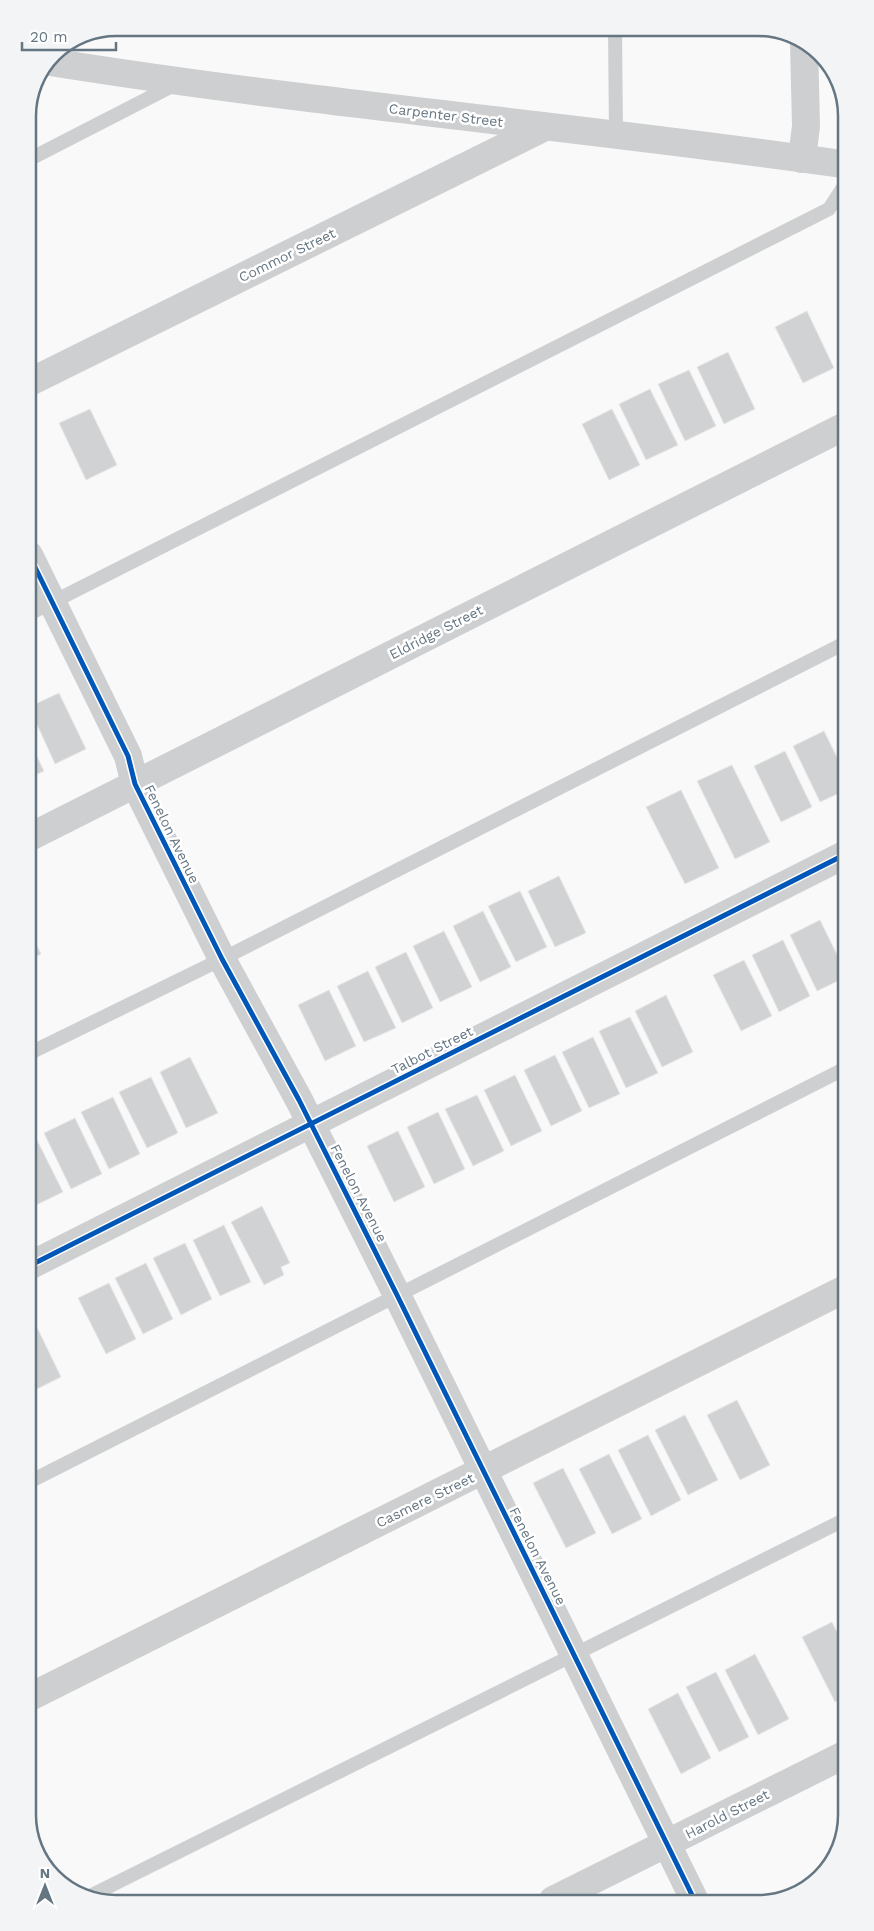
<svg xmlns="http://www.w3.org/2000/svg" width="874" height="1931" viewBox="0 0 874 1931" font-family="'Work Sans',sans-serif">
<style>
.building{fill:#d0d2d3;stroke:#e8e8e8}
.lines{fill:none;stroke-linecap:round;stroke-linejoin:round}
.service{stroke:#cecfd0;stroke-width:14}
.minor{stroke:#cecfd0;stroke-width:28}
.cycleway-casing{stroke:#fff;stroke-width:8}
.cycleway{stroke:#0057b8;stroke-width:5}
.labels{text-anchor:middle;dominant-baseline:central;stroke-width:5;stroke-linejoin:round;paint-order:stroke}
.street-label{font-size:14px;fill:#657683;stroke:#fff}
.rim{fill:none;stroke:#657683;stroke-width:2.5}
</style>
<rect width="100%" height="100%" fill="#f9f9f9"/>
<!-- building -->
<g class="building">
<polygon points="807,311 834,368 803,383 775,327"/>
<polygon points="728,352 755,409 724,424 697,367"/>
<polygon points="689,370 716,426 685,441 658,384"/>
<polygon points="650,389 678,445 646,460 619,404"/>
<polygon points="90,409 117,465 86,480 59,423"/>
<polygon points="612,409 640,465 609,480 582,424"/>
<polygon points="59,693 86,749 55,764 29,707"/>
<polygon points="824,731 844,771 844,791 820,802 793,746"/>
<polygon points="29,740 44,771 29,778"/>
<polygon points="785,751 812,807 781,822 754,766"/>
<polygon points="732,765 770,842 735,859 697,781"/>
<polygon points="681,790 719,868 685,884 646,807"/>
<polygon points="559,876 586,933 555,947 528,891"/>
<polygon points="520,891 547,947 516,962 488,906"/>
<polygon points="483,911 511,967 480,982 453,926"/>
<polygon points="820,920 844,969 844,978 817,991 790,935"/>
<polygon points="444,931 472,987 440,1002 413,946"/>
<polygon points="30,932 41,954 30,960"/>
<polygon points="783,940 810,996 779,1012 752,955"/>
<polygon points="406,952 433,1008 402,1023 375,967"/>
<polygon points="744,960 772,1016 741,1031 713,975"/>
<polygon points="368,971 396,1028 364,1042 337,986"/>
<polygon points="329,990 356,1046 325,1061 298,1005"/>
<polygon points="666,995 693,1052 662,1067 635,1011"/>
<polygon points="630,1017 658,1073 626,1088 599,1031"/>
<polygon points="593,1037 620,1094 589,1108 562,1052"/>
<polygon points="555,1055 582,1111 551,1126 524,1070"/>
<polygon points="190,1057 218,1113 186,1128 160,1072"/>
<polygon points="515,1075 542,1131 511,1146 484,1090"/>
<polygon points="151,1077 178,1133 147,1148 119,1092"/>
<polygon points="477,1095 504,1151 473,1166 445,1109"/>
<polygon points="113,1097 140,1154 109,1169 81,1112"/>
<polygon points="438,1112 465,1169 434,1184 407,1127"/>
<polygon points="75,1118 102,1174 71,1189 44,1133"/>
<polygon points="398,1131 425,1187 394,1202 367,1146"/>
<polygon points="35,1136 63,1192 32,1207 30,1138"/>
<polygon points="262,1206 290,1263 281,1267 284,1275 264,1285 231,1222"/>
<polygon points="224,1225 251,1282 220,1296 193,1240"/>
<polygon points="185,1243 212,1299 181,1315 153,1258"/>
<polygon points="146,1263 173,1319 143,1334 115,1278"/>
<polygon points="109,1283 136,1339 106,1354 78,1298"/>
<polygon points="34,1321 61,1377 31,1392 31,1323"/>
<polygon points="737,1400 770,1465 740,1480 707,1415"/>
<polygon points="685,1415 718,1480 688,1495 655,1430"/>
<polygon points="648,1435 681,1500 651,1516 618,1450"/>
<polygon points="609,1454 642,1519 612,1534 579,1469"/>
<polygon points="563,1468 596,1533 566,1548 533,1483"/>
<polygon points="832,1622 846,1650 846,1697 835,1702 802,1637"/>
<polygon points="755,1654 789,1719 758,1735 725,1670"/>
<polygon points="716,1672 749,1737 719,1752 686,1687"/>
<polygon points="678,1693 711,1758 681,1774 648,1709"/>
</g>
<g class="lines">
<!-- service -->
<g class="service">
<polyline points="615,28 616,135"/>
<polyline points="28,160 176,84"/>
<polyline points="29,614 829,209 842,189"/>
<polyline points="30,1053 222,959 843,644"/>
<polyline points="31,1481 844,1069"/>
<polyline points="90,1896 846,1519"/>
</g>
<!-- minor -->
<g class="minor">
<path d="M50,62C313,104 578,126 842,164"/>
<polyline points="802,159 806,126 804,43"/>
<polyline points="28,383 545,127"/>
<polyline points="29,555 128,756 135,784 222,959 299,1100 397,1295 694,1899"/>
<polyline points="30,837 843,427"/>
<polyline points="31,1265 844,855"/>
<polyline points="32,1696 845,1289"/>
<polyline points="553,1900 846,1754"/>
</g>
<!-- cycleway casing -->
<g class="cycleway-casing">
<g id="cycleway">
<polyline points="29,555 128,756 135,784 222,959 299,1100 397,1295 694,1899"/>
<polyline points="31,1265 844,855"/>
</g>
</g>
<!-- cycleway -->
<use href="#cycleway" class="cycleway"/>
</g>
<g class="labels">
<!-- street labels -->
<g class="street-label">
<text transform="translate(446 115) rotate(7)">Carpenter Street</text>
<text transform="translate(287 255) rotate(-26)">Commor Street</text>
<text transform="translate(436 632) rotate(-27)">Eldridge Street</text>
<text transform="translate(172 834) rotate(64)">Fenelon Avenue</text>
<text transform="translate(432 1050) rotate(-27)">Talbot Street</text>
<text transform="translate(359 1193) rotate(63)">Fenelon Avenue</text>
<text transform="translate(425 1500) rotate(-26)">Casmere Street</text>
<text transform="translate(538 1556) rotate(63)">Fenelon Avenue</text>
<text transform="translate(727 1814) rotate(-27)">Harold Street</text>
</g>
</g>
<!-- crop -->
<path d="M0 0H874V1931H0ZM116 36H758A80 80 0 0 1 838 116V1815A80 80 0 0 1 758 1895H116A80 80 0 0 1 36 1815V116A80 80 0 0 1 116 36Z" fill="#f3f4f5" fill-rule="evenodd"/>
<path class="rim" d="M116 36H758A80 80 0 0 1 838 116V1815A80 80 0 0 1 758 1895H116A80 80 0 0 1 36 1815V116A80 80 0 0 1 116 36Z"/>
<!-- north arrow -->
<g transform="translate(45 1886)" stroke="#ffffff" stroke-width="4" paint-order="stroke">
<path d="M0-4L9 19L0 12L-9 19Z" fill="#657683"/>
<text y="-8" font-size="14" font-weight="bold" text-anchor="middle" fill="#657683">N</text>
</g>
<!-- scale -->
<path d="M22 42v8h94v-8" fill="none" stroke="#657683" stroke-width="2.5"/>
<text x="30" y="42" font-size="15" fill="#657683" stroke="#ffffff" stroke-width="4" paint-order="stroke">20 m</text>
</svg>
